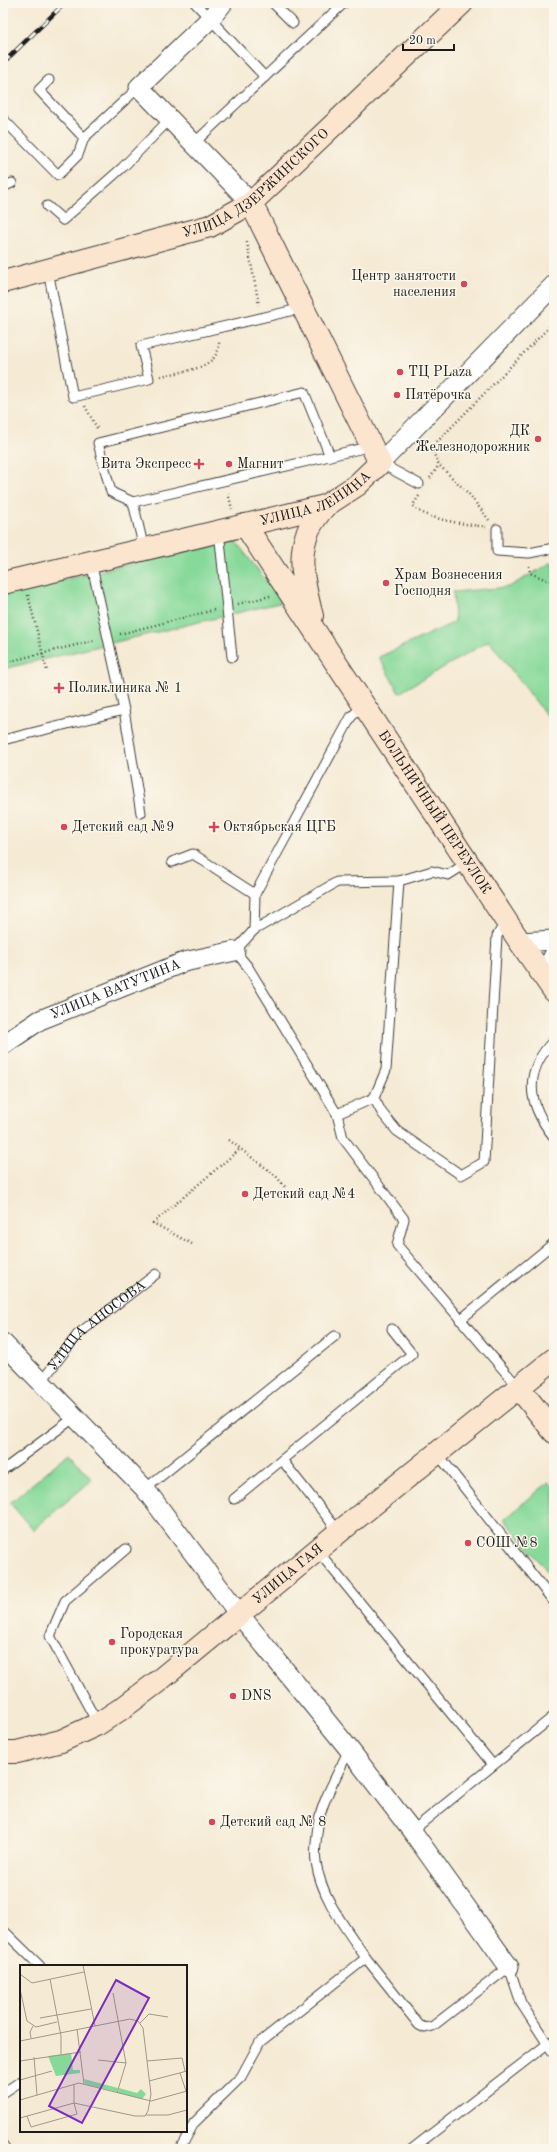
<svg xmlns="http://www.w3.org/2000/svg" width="557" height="2152" viewBox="0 0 557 2152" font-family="'Old Standard TT',serif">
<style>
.green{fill:#87d99a;stroke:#527a5b}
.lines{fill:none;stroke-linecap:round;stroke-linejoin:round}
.lane-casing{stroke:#3d3b38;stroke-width:11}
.street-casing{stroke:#3d3b38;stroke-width:21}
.secondary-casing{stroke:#3d3b38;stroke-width:24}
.path{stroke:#3d3b38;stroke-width:2.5;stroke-dasharray:1 3;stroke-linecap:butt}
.lane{stroke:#fff;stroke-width:9}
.street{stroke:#fff;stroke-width:19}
.secondary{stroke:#fce5cf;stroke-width:22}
.rail-casing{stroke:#1c1c1c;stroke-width:4.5}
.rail{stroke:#fbf7ec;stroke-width:3;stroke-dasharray:9;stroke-linecap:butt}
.poi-dot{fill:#d1495b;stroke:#fbf7ec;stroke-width:1.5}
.labels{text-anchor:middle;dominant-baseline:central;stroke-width:3;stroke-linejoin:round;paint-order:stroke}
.street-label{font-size:14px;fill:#1c1c1c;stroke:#fbf7ec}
.poi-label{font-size:14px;fill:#1c1c1c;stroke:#fbf7ec;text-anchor:start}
.inset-road{fill:none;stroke:#9e988a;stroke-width:1}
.view{fill:#7b2cbf;fill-opacity:0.15;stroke:#7b2cbf;stroke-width:2}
.inset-edge{fill:none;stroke:#1c1c1c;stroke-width:2}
</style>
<rect width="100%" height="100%" fill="#fbf7ec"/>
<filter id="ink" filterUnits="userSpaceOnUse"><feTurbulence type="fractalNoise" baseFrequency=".025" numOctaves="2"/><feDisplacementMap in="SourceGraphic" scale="8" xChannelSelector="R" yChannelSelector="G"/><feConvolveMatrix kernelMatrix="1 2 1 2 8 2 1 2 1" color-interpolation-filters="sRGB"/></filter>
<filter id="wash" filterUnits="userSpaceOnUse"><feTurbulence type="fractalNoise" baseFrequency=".012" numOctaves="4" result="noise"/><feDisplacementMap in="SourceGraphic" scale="16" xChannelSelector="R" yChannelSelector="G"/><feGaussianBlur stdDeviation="0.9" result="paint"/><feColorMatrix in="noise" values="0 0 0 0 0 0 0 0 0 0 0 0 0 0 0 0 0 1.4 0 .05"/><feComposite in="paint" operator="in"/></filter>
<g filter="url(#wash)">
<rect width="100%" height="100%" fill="#f5ead4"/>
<!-- green -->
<g class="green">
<polygon points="233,538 283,602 3,669 3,595"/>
<polygon points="554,561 554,725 489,641 399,693 379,657 455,622 453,592 509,587"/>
<polygon points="69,1453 92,1480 33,1530 10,1503"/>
<polygon points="549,1482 554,1487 554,1579 504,1519"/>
</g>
</g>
<g filter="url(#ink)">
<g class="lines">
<!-- lane casing -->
<g class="lane-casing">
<g id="lane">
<polyline points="195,3 265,77"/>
<polyline points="273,3 293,23"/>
<polyline points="49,80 39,90 84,138"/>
<polyline points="3,119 58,175 78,155 84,138 139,87"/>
<polyline points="193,144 344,3"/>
<polyline points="3,187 12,183"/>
<polyline points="47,206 63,220 123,167 170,119"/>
<polyline points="48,271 73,397 149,379 141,346 303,308"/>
<polyline points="380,463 419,484"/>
<polyline points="133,502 111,492 98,443 304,392 330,456"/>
<polyline points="497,529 497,551 529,553 554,548"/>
<polyline points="219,531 232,657"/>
<polyline points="144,549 133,502 372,446"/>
<polyline points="91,562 124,710 141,813"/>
<polyline points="3,740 124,710"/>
<polyline points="172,862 193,854 255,894"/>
<polyline points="467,863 448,875 432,871 399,881 386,1070 374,1098 382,1113 397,1131 461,1175 484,1162 497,936 506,921"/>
<polyline points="399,881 337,882 254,930 235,951 248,967 337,1114 343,1138 404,1219 397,1245 519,1388"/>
<polyline points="254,930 255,894 351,717 364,705"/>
<path d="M554,1040C523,1072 527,1104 554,1137"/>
<polyline points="337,1114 374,1098"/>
<polyline points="460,1320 554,1243"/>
<path id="s1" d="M41,1382L78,1334L156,1274"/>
<polyline points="437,1453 554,1602"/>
<polyline points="282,1460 339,1532"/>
<polyline points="3,1470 75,1417"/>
<polyline points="145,1489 335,1336"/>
<polyline points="234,1499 412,1354 392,1329"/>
<polyline points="317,1550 493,1765"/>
<polyline points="98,1724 50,1636 65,1601 126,1549"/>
<polyline points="412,1831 554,1716"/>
<polyline points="3,1930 40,1966"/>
<polyline points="366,1958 419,2025 425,2028 433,2026 509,1967 521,2003 554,2054"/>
<polyline points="3,2093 21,2081"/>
<polyline points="3,2146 5,2149"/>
<path d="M180,2149L194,2123L241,2077L260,2042L366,1958C347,1930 321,1898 316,1862C314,1851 317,1836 318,1825C322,1799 339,1773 349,1749"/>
<polyline points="412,2149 546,2045"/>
</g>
</g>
<!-- street casing -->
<g class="street-casing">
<g id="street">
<polyline points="223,3 210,19 139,87 251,203"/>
<polyline points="380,463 554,285"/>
<polyline points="520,942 554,940"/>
<polyline points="543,977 554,955"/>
<path id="s2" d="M3,1045L40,1020L184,962L235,951"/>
<polyline points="3,1343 145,1489 239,1614 349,1749 412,1831 509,1967"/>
</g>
</g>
<!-- secondary casing -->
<g class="secondary-casing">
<g id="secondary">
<path id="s3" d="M3,282L210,226L251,203L462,3"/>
<path id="s4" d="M245,525L520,942L554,991"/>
<path id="s5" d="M3,583L325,506L357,485L380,463L251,203"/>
<path d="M312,616C305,588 296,557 309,529C313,521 319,513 325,506"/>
<polyline points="519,1388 554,1432"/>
<path id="s6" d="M3,1752H17L61,1741L98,1724L124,1707L156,1683L339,1532L554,1359"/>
</g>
</g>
<!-- path -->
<g class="path">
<polyline points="247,242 259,305"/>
<path d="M161,376C183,371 221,370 219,340"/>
<polyline points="85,406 98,430"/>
<polyline points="430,478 439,465"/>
<polyline points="228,493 232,509"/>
<path d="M419,496L413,505C423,520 467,524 486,527"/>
<polyline points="489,520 468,493 439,465 433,452 435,444 554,322"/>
<polyline points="529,566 530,573 554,583"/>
<polyline points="28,595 47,671"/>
<polyline points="238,604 270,596"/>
<polyline points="120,634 214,610"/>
<polyline points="3,663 96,640"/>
<polyline points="229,1140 276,1176 285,1187"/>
<polyline points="192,1244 153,1223 240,1149"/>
</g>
<!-- lane -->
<use href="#lane" class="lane"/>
<!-- street -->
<use href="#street" class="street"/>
<!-- secondary -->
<use href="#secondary" class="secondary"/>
<!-- rail casing -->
<g class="rail-casing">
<polyline id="rail" points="3,63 65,3"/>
</g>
<!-- rail -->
<use href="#rail" class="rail"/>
</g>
</g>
<!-- markers -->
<g class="poi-dot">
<circle cx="464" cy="284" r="4"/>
<circle cx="400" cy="372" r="4"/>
<circle cx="397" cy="395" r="4"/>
<circle cx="538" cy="439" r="4"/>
<path d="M197 458h4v4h4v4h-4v4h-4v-4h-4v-4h4z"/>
<circle cx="229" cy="464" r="4"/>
<circle cx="386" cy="583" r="4"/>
<path d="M57 682h4v4h4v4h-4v4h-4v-4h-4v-4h4z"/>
<circle cx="64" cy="827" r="4"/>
<path d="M212 821h4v4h4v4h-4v4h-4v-4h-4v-4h4z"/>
<circle cx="245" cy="1194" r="4"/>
<circle cx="468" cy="1543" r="4"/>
<circle cx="112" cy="1642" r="4"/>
<circle cx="233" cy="1696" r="4"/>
<circle cx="212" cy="1822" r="4"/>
</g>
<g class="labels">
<!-- street labels -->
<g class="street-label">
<text stroke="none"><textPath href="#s3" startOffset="276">УЛИЦА ДЗЕРЖИНСКОГО</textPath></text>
<text stroke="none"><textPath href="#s5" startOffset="325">УЛИЦА ЛЕНИНА</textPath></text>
<text stroke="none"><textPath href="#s4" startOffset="344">БОЛЬНИЧНЫЙ ПЕРЕУЛОК</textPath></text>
<text stroke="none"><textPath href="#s2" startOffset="126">УЛИЦА ВАТУТИНА</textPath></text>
<text stroke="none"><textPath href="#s1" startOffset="80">УЛИЦА АНОСОВА</textPath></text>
<text stroke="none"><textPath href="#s6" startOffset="342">УЛИЦА ГАЯ</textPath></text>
</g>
<!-- poi labels -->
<g class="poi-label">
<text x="456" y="276" text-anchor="end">Центр занятости<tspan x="456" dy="16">населения</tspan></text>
<text x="408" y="372">ТЦ PLaza</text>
<text x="405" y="395">Пятёрочка</text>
<text x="530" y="431" text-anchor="end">ДК<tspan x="530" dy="16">Железнодорожник</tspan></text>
<text x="191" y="464" text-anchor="end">Вита Экспресс</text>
<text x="237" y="464">Магнит</text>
<text x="394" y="575">Храм Вознесения<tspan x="394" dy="16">Господня</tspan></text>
<text x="68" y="688">Поликлиника № 1</text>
<text x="72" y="827">Детский сад №9</text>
<text x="223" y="827">Октябрьская ЦГБ</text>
<text x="253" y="1194">Детский сад №4</text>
<text x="476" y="1543">СОШ №8</text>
<text x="120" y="1634">Городская<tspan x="120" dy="16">прокуратура</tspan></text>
<text x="241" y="1696">DNS</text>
<text x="220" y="1822">Детский сад № 8</text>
</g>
</g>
<!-- overview -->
<g transform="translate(20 1965)">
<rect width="167" height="167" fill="#f5ead4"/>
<path d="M51,88L53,105H60V108L36,111L28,91ZM64,114L98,123L97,127L65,119ZM99,123L117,128L121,124L126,129L122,134L98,128Z" fill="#87d99a"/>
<path class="inset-road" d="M0,9L12,18L64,7M30,14L41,71V89M0,24L7,56M93,28L106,98L97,128M20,53L71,44M7,56L16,62L37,57M120,58L129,49L148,52M57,64L64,119M11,73L10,67L13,61M0,76L75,61M14,92L17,130M78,95L106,98M0,96L61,87M127,96L162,93L165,106M160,108L166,126M0,115L32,106M129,116L167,106M0,135L59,118L131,136M131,136L167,126M126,150H148L167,145M7,151L11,162L57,149L54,138V119M0,153L54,138L115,151H125L128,146L131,129L123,63L118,56L110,54L75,61L63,0"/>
<path class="view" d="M96,15L129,33L62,158L29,141Z"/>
<rect width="167" height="167" class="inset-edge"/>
</g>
<!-- margin -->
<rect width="557" height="2152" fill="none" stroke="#fbf7ec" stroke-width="16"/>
<!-- scale -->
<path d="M403 44v6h51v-6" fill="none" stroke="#1c1c1c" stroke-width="2"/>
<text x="409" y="44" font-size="12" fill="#1c1c1c" stroke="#fbf7ec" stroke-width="3" paint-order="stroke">20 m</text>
</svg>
